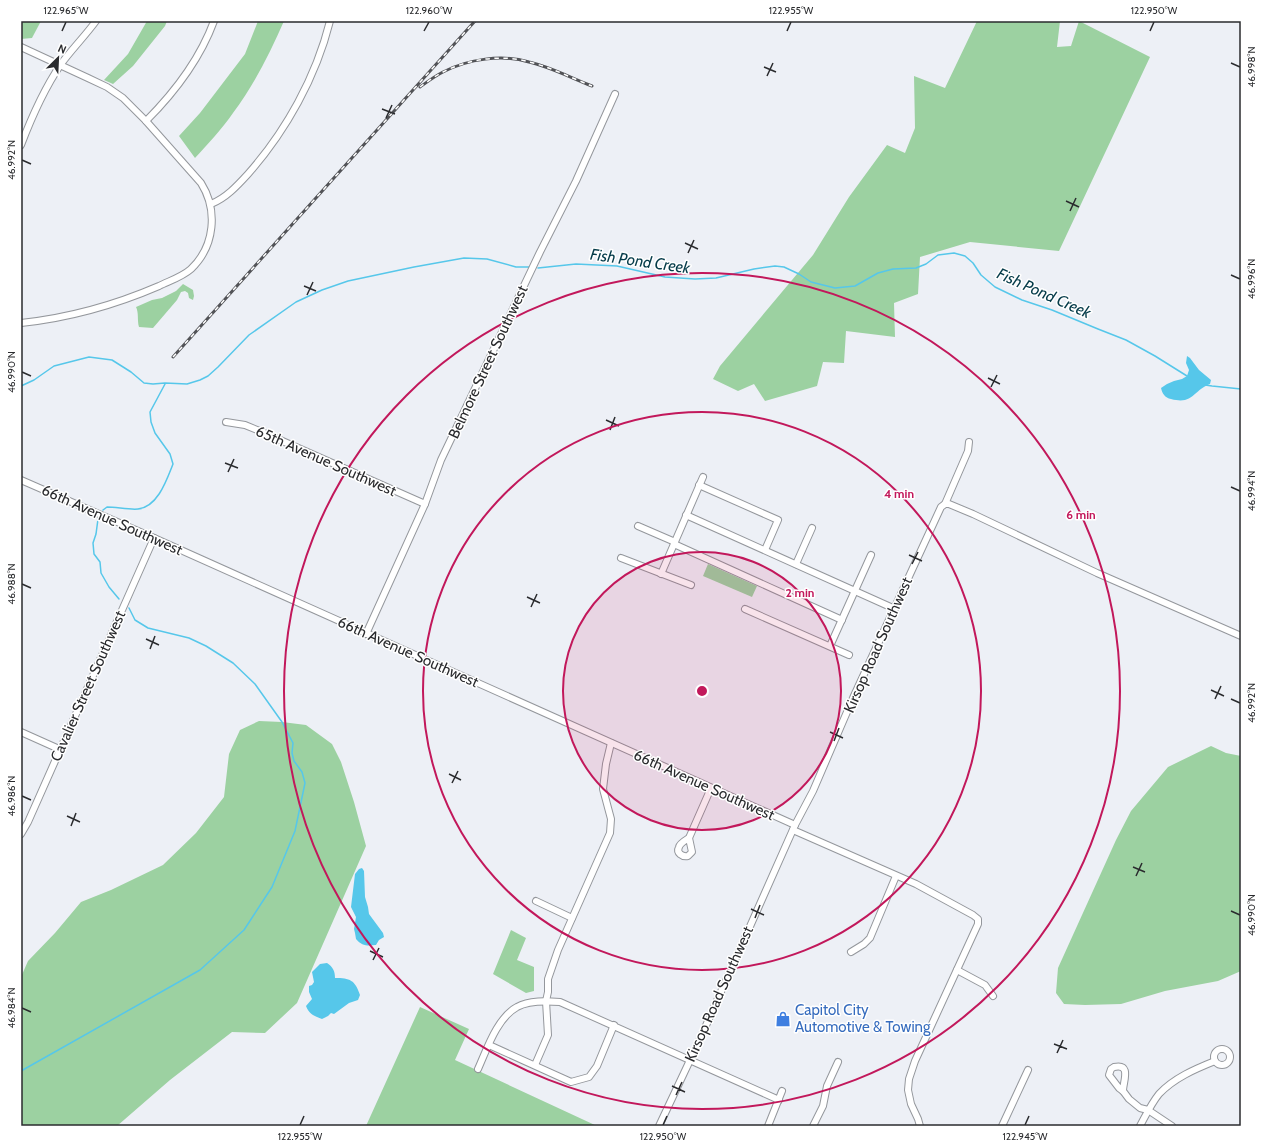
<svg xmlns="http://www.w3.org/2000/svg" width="1262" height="1147" viewBox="0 0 1262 1147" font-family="Cabin,sans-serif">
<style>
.green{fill:#9cd1a1}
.water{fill:#56c7ea}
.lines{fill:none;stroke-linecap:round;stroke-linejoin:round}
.stream{stroke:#56c7ea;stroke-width:1.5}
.minor-casing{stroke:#94979c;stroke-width:8}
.minor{stroke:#fff;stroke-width:6}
.rail-casing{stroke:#525357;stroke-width:3}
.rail{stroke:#fff;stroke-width:1.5;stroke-dasharray:4.5;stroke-linecap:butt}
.ticks{fill:none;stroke:#2a2b2e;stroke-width:1.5}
.ring{fill:none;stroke:#c2185b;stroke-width:2}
.labels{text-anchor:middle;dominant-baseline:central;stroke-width:3;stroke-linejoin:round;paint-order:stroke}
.street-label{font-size:15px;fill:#2a2b2e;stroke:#fff}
.shop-label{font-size:15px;fill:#366cbe;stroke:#fff;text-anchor:start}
.water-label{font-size:16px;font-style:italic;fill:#063c4a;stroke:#fff}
.centre{fill:#c2185b;stroke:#fff;stroke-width:2}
.ring-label{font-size:12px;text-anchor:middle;font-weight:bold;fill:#c2185b;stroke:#fff;stroke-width:3;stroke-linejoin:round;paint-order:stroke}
.neatline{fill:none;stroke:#2a2b2e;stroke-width:1.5}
.ticks-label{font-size:10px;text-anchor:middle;fill:#2a2b2e}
</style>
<rect width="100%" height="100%" fill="#edf0f6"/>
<!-- green -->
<g class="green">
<polygon points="21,21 41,21 32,38 21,39"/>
<polygon points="147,21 167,21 165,26 133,66 113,84 104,80 128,54"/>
<path d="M258,21H284C270,53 254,85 233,113C222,129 208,144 195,158L179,136L200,113L245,54Z"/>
<polygon points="977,21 1060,21 1057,47 1071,46 1079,21 1150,57 1059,251 970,242 920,257 918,294 894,303 895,337 846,331 844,363 823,362 817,386 765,401 754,384 738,391 713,379 720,366 813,255 849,197 887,145 905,153 915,128 914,76 945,88"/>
<path d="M183,284L193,290L194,296L193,300L189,298L188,293L185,291L181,292L177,300L153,328L139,327C137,320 139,313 136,307L152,300L162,298L176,291Z"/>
<polygon points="708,564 757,586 752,597 703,576"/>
<polygon points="259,721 282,722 306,725 332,744 341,762 354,802 366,846 297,1003 265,1033 232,1032 170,1080 117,1126 21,1126 21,977 28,961 55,933 81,902 111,890 163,865 196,833 224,797 229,754 240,730"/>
<polygon points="1211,746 1226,753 1241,756 1241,971 1218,981 1165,991 1121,1004 1085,1005 1064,1004 1056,993 1058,968 1116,840 1131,811 1168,767"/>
<polygon points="511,930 526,938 517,960 534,967 534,991 526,993 493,974"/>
<polygon points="420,1007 469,1029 455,1060 597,1126 366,1126"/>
</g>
<!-- water -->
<g class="water">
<path d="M1187,356L1190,358L1199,370L1211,380L1210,384C1193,390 1194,405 1171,399C1165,398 1162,393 1161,388L1167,384L1174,381L1182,379L1187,376L1189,370L1186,363Z"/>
<path d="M362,868L364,871L365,897L368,907L369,914L383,933L384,937L379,940L376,945C367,946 362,946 356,939L355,933L354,929L356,917L351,907L355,874L359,869Z"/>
<path d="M327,963C333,967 335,971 335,978C350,978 355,980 360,995L358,1000L349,1003L334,1014L331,1013L328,1016L322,1019C314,1016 309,1014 306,1006L312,999L309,992V986L312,985L314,982L312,972L320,964Z"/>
</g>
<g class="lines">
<!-- stream -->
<g class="stream">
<polyline points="538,268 576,264 617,266 665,277 695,279 716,278 754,269 775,266 784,267 799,274 811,282 835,288 855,286 878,273 893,269 916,268 926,264 938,255 954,253 965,256 973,263 981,275 995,287 1022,300 1052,310 1098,329 1126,340 1155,356 1187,376"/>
<polyline points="1205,385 1212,386 1241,389"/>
<polyline points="21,386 34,380 54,366 89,357 112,360 131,372 144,383 153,384 165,383 187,384 200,380 208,376 218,367 249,335 296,302 322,290 348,281 414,267 464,258 487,259 516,267 529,267"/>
<path d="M103,510L107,507C116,507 130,510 138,509C158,507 167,479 173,464L170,454L155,433L151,422L150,412L165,384"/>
<polyline points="98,519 96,534 93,543 94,554 100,562 101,573 109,587 119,599"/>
<polyline points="21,1071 200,970 244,930 272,887 295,831 305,783 302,772 294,761 292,753 293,743 282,722 255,684 233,663 206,646 189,638 148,628 135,620 129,608"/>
</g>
<!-- minor casing -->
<g class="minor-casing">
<g id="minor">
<path d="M21,47L88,78L107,87L123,98L146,121L201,183C218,210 215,246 191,269C182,277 169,281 159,286C115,305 68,318 21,323"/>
<path d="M146,121C175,92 200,59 214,21"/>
<path d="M21,145C32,116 44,89 61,64C72,49 85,36 96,21"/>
<path d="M211,204C226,198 237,186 248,174C286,131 316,77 330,21"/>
<polyline points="226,422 245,425 262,432 425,504"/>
<polyline points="21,480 154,538 795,825"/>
<polyline points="699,485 778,520 765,550"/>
<polyline points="945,504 968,451 969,442"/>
<polyline points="686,515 895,609"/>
<polyline points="638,526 675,542"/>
<polyline points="674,544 842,620"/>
<polyline points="621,558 691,585"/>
<polyline points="796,564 812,528"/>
<polyline points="661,574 703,477"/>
<polyline points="745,609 849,655"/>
<polyline points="366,634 425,504 441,460 540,252 576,181 615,94"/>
<polyline points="830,646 871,555"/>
<polyline points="21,732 59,749"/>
<polyline points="793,830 916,884 973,915 978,919 978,924 915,1061 909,1079 908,1090 911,1104 918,1119 920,1126"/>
<polyline points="21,834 28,822 154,538"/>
<polyline points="689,838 711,788"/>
<path d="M689,838L692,852L688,856C682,857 676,853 679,847C680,843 686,840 689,838Z"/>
<polyline points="536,901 572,918"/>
<polyline points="851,952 864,944 870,938 896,876"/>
<polyline points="957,970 985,985 993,996"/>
<polyline points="489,1045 571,1082 589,1077 597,1066 614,1025"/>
<circle cx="1222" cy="1057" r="8"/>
<polyline points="535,1065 548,1035 546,1001 548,992 548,979 558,950 610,833 611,819 603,789 606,764 611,743"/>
<path d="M1114,1067C1132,1063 1123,1082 1123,1091L1119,1088L1109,1075L1111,1069Z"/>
<path d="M478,1069C487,1049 497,1018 517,1007C529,1000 547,1001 560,1002L779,1100"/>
<polyline points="1123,1091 1129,1099 1140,1108 1148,1110 1172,1126"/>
<polyline points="659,1126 700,1039 795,825 813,791 853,698 941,507 945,504 949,504 973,514 1097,573 1241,636"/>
<polyline points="768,1126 782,1091"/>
<polyline points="813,1126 823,1106 827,1086 838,1062"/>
<polyline points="1002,1126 1028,1070"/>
<path d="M1140,1126C1146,1115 1151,1104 1159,1094C1174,1078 1195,1069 1215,1061"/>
</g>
</g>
<!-- minor -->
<use href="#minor" class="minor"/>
<!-- rail casing -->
<g class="rail-casing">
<g id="rail">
<path d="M420,87C427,82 435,76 443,72C468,59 502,54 529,62C551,67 571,78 592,86"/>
<polyline points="173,357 475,21"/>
</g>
</g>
<!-- rail -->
<use href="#rail" class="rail"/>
</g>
<!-- ticks -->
<path class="ticks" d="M62,31L66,22M424,31L429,22M787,31L791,22M1150,31L1154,22M1231,63L1240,67M764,67L776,72M767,76L773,63M382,109L395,114M386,118L392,105M22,160L31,164M1066,201L1079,207M1070,211L1076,198M685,243L698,249M688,253L694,240M1231,275L1240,279M304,286L316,291M307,295L313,282M22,372L31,376M988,378L1000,384M991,387L997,375M606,420L619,426M610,430L615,417M225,463L238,468M228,472L234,459M1231,487L1240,491M909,555L922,561M912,564L918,552M22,584L31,588M527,597L540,603M531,607L537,594M146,639L159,645M150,649L155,636M1211,690L1224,696M1215,699L1221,686M1231,699L1240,703M830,732L843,738M834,741L839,728M449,774L461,780M452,783L458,771M22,796L31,800M67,816L80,822M71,826L76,813M1133,867L1145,872M1136,876L1142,863M751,909L764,915M1231,911L1240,915M755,918L760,905M370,951L383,957M373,960L379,948M22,1008L31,1012M1054,1044L1067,1049M1057,1053L1063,1040M672,1086L685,1092M676,1095L682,1082M300,1125L304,1116M663,1125L667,1116M1025,1125L1029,1116"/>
<!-- distance rings -->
<circle cx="702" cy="691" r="139" fill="#c2185b" fill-opacity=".12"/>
<g class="ring">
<circle cx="702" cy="691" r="139"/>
<circle cx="702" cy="691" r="279"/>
<circle cx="702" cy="691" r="418"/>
</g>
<!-- icons -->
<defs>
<g id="shop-bare" transform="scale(1.2)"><path d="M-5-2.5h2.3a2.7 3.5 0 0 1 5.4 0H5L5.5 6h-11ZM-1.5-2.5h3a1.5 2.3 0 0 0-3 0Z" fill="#3f7fe0" stroke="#fff" stroke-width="2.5" paint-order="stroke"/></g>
</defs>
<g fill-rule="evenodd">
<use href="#shop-bare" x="783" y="1019"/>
</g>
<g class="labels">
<!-- street labels -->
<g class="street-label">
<text transform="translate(488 362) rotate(-65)">Belmore Street Southwest</text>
<text transform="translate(326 461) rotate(24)">65th Avenue Southwest</text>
<text transform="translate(112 520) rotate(24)">66th Avenue Southwest</text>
<text transform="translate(878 645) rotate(-66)">Kirsop Road Southwest</text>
<text transform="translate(408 652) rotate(24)">66th Avenue Southwest</text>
<text transform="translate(88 686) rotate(-66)">Cavalier Street Southwest</text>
<text transform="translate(704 785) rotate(24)">66th Avenue Southwest</text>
<text transform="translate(719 994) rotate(-66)">Kirsop Road Southwest</text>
</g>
<!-- shop labels -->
<g class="shop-label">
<text x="795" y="1010">Capitol City<tspan x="795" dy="17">Automotive &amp; Towing</tspan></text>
</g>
<!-- water labels -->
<g class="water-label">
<text transform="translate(640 261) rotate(8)">Fish Pond Creek</text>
<text transform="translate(1044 293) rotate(24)">Fish Pond Creek</text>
</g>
</g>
<circle cx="702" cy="691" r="6" class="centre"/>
<g class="ring-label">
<text x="899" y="498">4 min</text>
<text x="1081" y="519">6 min</text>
<text x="800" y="597">2 min</text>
</g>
<!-- border -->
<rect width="1262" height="1147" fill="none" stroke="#ffffff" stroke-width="44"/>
<!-- north arrow -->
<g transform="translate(58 58) rotate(24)" stroke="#ffffff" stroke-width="3" paint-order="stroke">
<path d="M0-3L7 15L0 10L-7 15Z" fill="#2a2b2e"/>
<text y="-6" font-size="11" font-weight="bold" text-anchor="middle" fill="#2a2b2e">N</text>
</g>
<rect x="22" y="22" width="1218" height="1103" class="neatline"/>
<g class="ticks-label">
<text x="66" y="14">122.965°W</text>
<text x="429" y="14">122.960°W</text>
<text x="791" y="14">122.955°W</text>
<text x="1154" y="14">122.950°W</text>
<text transform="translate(1251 67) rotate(-90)" y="4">46.998°N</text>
<text transform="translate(11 160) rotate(-90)" y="4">46.992°N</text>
<text transform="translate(1251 279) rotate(-90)" y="4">46.996°N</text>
<text transform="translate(11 372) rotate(-90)" y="4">46.990°N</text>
<text transform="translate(1251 491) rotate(-90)" y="4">46.994°N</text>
<text transform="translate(11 584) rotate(-90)" y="4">46.988°N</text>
<text transform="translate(1251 703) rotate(-90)" y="4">46.992°N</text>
<text transform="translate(11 796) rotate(-90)" y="4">46.986°N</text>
<text transform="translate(1251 915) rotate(-90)" y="4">46.990°N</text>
<text transform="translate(11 1008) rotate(-90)" y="4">46.984°N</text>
<text x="300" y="1140">122.955°W</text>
<text x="663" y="1140">122.950°W</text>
<text x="1025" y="1140">122.945°W</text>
</g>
</svg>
